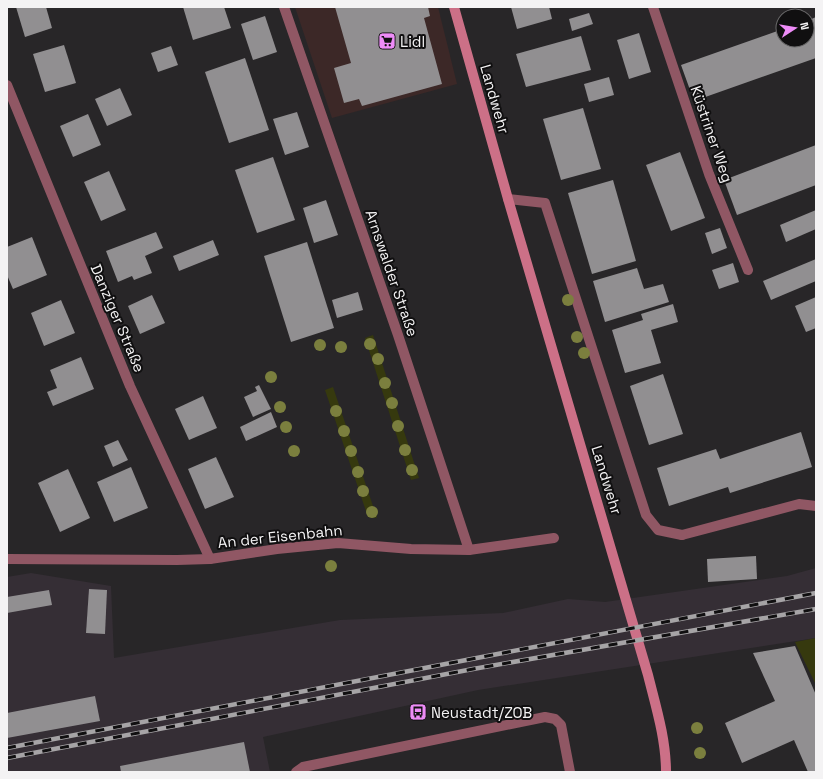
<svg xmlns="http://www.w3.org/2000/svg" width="823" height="779" viewBox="0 0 823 779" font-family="'Space Grotesk',sans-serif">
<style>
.commercial{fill:#3c2827}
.built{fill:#352e35}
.green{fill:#36390e}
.building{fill:#918f91}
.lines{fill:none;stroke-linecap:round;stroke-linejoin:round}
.lane{stroke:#905764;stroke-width:10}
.street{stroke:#905764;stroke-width:10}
.secondary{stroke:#cc7087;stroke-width:10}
.rail-casing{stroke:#a6a4a6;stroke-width:4.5}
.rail{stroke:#100f10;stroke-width:3;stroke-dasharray:9;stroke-linecap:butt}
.tree{fill:#7b7f3e}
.labels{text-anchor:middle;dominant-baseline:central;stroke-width:4;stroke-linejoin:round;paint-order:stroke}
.poi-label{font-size:15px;fill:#f4f3f4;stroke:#100f10;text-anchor:start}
.street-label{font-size:15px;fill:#f4f3f4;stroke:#100f10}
</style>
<rect width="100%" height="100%" fill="#282628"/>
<!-- commercial -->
<polygon class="commercial" points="295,7 438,7 457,84 332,118"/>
<!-- built -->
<polygon class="built" points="816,568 816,638 478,690 263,737 270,772 7,772 7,577 31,573 111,586 114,658 340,620 503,613 568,599 605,602 787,576"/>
<!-- green -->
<g class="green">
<polygon points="373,335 419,478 411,480 365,338"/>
<polygon points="333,387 377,518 368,517 325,390"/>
<polygon points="816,638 816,685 795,642"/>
</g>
<!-- building -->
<g class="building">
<polygon points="16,7 46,7 52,28 25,37"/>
<polygon points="183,7 224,7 231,28 193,40"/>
<polygon points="335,7 428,7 430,16 424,18 442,84 362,106 359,99 344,103 334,68 351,63"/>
<polygon points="511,7 549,7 552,19 517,29"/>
<polygon points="589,13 593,24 572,31 569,19"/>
<polygon points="265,16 277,52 253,60 241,24"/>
<polygon points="816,17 816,58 694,101 681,65 783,29 783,40 807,40 807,21"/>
<polygon points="639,33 651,72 629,79 617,40"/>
<polygon points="581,36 591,70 526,87 516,54"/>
<polygon points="64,45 76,83 45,92 33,54"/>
<polygon points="171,46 178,65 158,72 151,53"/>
<polygon points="245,58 269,130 229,143 205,72"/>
<polygon points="609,77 614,95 589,102 584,84"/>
<polygon points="120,88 132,115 107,126 95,99"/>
<polygon points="583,108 601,169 561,180 543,119"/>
<polygon points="297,112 309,147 285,155 273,119"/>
<polygon points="88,114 101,145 73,157 60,126"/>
<polygon points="816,145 816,185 737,215 724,180"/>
<polygon points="680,152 705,218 671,231 646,165"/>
<polygon points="273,157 295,220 257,233 235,170"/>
<polygon points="109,171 126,210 101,221 84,182"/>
<polygon points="613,180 636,261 592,274 568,193"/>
<polygon points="326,200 338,235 314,243 303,208"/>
<polygon points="816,210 816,229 786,242 780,225"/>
<polygon points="720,228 727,248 712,254 705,233"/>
<polygon points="156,232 163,248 145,256 152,273 134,280 132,276 118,282 106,251"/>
<polygon points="32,237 47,275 13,289 7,275 7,247"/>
<polygon points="213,240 219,255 179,271 173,256"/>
<polygon points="307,242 334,328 291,342 264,256"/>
<polygon points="816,259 816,281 771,300 763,281"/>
<polygon points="733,263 739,282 719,289 712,270"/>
<polygon points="637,268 644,289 663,284 669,302 605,322 593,281"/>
<polygon points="358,292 363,310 337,318 332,300"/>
<polygon points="152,295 165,323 140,334 128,306"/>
<polygon points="816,297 816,328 806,332 795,306"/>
<polygon points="61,300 75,333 44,346 31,313"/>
<polygon points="673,304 678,322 651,330 661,363 625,373 612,330 643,320 641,314"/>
<polygon points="81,357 94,389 53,406 47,392 57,388 50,370"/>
<polygon points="663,374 683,434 649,445 630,386"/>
<polygon points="259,385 271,409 253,417 244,397 257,391 255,387"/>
<polygon points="203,396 217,428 189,440 175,409"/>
<polygon points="271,412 277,427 246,441 240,427"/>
<polygon points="801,432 812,467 730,493 728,487 669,506 657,468 716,449 720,459"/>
<polygon points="118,440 128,460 113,467 104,446"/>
<polygon points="216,457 234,497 205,509 188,469"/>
<polygon points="131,467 148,508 114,522 97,482"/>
<polygon points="68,469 90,518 60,532 38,483"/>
<polygon points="756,556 757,579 708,582 707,559"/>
<polygon points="89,589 107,590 105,634 86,633"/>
<polygon points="49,590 52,605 7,613 7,597"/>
<polygon points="795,646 816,695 816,772 808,772 794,740 742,763 725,723 775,701 753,653"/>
<polygon points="95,696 100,721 7,738 7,713"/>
<polygon points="244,742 250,772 121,772 120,766"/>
</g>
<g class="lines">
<!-- lane -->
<g class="lane">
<polyline points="682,535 799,504 816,506"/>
<polyline points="296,772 303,767 545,717 555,719 561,725 570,772"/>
</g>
<!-- street -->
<g class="street">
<polyline points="284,7 398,335 469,550"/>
<polyline points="653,7 709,174 748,270"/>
<polyline points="7,85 130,386 210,559"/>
<polyline points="508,199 545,203 646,515 658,530 682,535"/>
<polyline points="7,559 177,560 210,559 277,549 338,543 411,549 469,550 554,538"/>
</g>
<!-- secondary -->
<path class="secondary" d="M454,7L508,199L648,675C656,707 666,739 666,772"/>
<!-- rail casing -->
<g class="rail-casing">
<g id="rail">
<polyline points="7,748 816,593"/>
<polyline points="7,758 473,669 816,609"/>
</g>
</g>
<!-- rail -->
<use href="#rail" class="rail"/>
</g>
<!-- trees -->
<g class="tree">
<circle cx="568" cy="300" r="6"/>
<circle cx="577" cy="337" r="6"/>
<circle cx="370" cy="344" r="6"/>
<circle cx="320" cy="345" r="6"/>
<circle cx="341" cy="347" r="6"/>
<circle cx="584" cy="353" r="6"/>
<circle cx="378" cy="359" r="6"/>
<circle cx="271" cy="377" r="6"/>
<circle cx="385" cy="383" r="6"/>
<circle cx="392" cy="403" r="6"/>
<circle cx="280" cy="407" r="6"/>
<circle cx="336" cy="411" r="6"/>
<circle cx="398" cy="426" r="6"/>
<circle cx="286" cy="427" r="6"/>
<circle cx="344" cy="431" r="6"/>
<circle cx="405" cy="450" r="6"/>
<circle cx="294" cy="451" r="6"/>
<circle cx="351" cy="451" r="6"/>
<circle cx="412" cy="470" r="6"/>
<circle cx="358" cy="472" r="6"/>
<circle cx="363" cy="491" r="6"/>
<circle cx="372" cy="512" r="6"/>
<circle cx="331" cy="566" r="6"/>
<circle cx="697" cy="728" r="6"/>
<circle cx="700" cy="753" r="6"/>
</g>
<!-- icons -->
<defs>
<g id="supermarket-square" transform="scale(0.9)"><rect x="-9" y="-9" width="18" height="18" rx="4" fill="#ee8cf8" stroke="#100f10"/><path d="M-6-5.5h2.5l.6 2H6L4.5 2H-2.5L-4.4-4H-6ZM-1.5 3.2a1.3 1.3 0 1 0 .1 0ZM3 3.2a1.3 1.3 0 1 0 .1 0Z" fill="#111"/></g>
<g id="bus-square" transform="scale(0.9)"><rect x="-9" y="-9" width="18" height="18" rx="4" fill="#ee8cf8" stroke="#100f10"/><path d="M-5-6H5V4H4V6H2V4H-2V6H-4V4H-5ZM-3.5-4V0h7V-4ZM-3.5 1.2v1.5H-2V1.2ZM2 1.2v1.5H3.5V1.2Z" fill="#111"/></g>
</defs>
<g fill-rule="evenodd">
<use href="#supermarket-square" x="387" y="41"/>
<use href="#bus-square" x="418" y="712"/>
</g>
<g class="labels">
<!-- poi labels -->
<g class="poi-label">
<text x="400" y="41">Lidl</text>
<text x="431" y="712">Neustadt/ZOB</text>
</g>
<!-- street labels -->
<g class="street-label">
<text transform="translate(495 99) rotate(74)">Landwehr</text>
<text transform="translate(712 134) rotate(71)">Küstriner Weg</text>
<text transform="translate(392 273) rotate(71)">Arnswalder Straße</text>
<text transform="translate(118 318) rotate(67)">Danziger Straße</text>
<text transform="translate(607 480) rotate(73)">Landwehr</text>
<text transform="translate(280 536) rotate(-6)">An der Eisenbahn</text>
</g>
</g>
<!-- border -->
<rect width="823" height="779" fill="none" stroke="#f4f3f4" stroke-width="16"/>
<!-- north arrow -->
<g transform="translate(795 28) rotate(78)"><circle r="19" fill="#100f10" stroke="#6b6a6b"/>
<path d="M0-3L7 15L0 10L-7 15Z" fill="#ee8cf8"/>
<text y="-6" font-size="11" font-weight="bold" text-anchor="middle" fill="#f4f3f4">N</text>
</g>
</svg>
